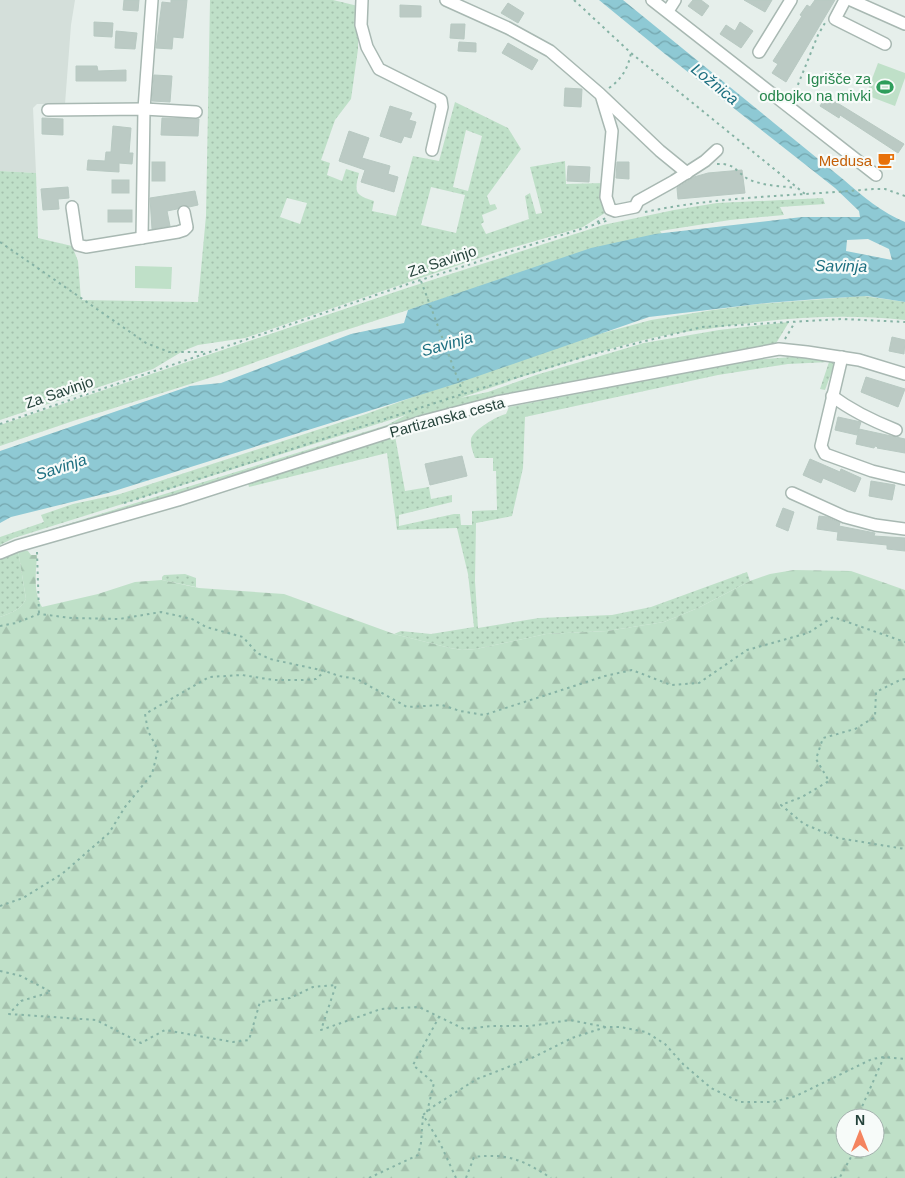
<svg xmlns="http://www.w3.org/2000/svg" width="905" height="1178" viewBox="0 0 905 1178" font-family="Arial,sans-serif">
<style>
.built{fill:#d4dfda}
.grass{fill:url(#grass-dots);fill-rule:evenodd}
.forest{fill:url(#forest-firs);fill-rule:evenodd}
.pitch{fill:#bfe0c8}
.water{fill:url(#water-waves);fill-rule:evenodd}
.building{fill:#bbcac4;stroke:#b8c9c2}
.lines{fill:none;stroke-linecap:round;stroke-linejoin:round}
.minor-casing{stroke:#a8b8b2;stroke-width:14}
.path{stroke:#86b3a5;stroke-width:2;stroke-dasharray:2.5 4;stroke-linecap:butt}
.minor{stroke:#fff;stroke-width:11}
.labels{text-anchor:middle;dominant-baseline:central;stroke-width:4.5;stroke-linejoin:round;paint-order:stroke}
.leisure-label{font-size:15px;fill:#27864d;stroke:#f7fbf9;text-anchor:end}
.food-label{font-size:15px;fill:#c56008;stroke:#f7fbf9;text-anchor:end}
.street-label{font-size:15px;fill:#24423a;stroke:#f7fbf9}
.water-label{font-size:16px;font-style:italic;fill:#1c6f80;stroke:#f7fbf9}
</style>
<defs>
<pattern id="grass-dots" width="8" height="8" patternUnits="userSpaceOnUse" patternTransform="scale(1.25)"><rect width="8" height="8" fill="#bfe0c8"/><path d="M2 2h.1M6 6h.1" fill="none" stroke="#a4c1ad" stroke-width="1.8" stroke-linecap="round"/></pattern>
<pattern id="forest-firs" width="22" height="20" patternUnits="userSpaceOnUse" patternTransform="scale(1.25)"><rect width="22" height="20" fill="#bfe0c8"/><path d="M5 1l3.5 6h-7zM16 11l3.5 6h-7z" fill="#a4c1ad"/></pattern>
<pattern id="water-waves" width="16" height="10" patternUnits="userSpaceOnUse" patternTransform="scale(1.25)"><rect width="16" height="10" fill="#8ec9d4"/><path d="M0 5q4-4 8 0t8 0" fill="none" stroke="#74a5ad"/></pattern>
</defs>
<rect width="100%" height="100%" fill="#e6efeb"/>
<!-- built -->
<polygon class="built" points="0,0 75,0 71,25 65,104 37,104 33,108 36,173 0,171"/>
<!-- grass -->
<g class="grass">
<path d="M210,0H333L358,6V49L351,99L335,120L321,160L330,163L327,175L342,181L346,169L359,173C354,193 355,195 374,201L372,211L396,216L413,156L439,161L455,102L508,128L521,149L487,196L490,205L495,204L497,209L482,215L484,222L481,224L486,234L529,219L525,196L530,193L536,214L542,213L530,167L565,161L566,184L605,183L608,211L583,227L494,253L245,338L198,345L183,351L153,369L0,420V171L36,173L38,238L72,246L78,261L81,300L198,302L206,216ZM466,130L482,136L468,191L453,187ZM431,187L465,195L456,233L421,225ZM287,198L307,203L300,224L280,217Z"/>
<polygon points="823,198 825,204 780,207 784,215 730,220 660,231 662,234 473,289 340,332 222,374 73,421 0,446 0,425 407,288 603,225 674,210 717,203"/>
<path d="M864,296L905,302V320C839,313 773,318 708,329C689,331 670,334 652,338C601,350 552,368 502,383L514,380L460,398L488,392L536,375L644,343L719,330L789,322L775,345L389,428L55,533L52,529L387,425L406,415L14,538L0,545V537L44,522L41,515L73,504L120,494L366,414L474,375L588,337L651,320L713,310L758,304Z"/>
<path d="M805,356L833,360L835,363L825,390L820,389L829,362L788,364L718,375L525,417L523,468L512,516L476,523L475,581L478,628L539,618L612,615L651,607L747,572L750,581L698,608L664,622L607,631L546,634L476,649L462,650L450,648L394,634L401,631L431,634L474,627L468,574L457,528L397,530L387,453L249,487L248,483L395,436L405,491L429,487L431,499L452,495V502L399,515V526L454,514H460L461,525H472V511L497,510L496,471H493V458H475C473,452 470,446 471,439C473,430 497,416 506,414L509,407L750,360Z"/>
<path d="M18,550L26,599C20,610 11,613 0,617V557Z"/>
<polygon points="185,574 196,578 196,587 162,580 162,577 164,575"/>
</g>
<!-- forest -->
<path class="forest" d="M18,550L28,551L31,555H37C36,573 33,591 42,607L98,594L135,582L162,580L199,588L284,594L394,634L450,648L462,650L476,649L546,634L607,631L664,622L698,608L750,581L770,574L794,570L851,571L905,590V1178H0V617C11,613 20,610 26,599ZM845,1118H875V1148H845Z"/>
<!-- pitch -->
<g class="pitch">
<polygon points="878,63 905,73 905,78 895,106 866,95"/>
<polygon points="135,266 172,267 171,289 135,288"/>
</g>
<!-- water -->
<path class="water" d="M599,0H623L844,180C862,196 883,213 905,222V302L867,296L817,299L767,303L649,317L458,383L108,493L11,517L0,523V451L190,386L221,383L351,334L404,323L408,310L591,248L655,234L802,217H860L859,211L835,188L665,54ZM868,239L889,249L892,260L846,251L847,240Z"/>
<!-- building -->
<g class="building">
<polygon points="124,0 139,0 138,11 123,10"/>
<polygon points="171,0 187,0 183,38 173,37 172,49 156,48 162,2 171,3"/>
<polygon points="693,0 701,0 709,6 702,16 688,6"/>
<polygon points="744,0 772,0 765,12"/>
<polygon points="815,0 835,0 786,82 772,73 778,64 773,61 802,16 800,15 807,5 810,7"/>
<polygon points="508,3 524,13 518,23 501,13"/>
<polygon points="400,5 421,6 421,17 400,17"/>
<polygon points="94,22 113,23 112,37 94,36"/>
<polygon points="740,22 753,31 741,48 720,34 726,25 735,31"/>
<polygon points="451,24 465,24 464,39 450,38"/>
<polygon points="116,31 137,33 135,49 115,48"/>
<polygon points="459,42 476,43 476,52 458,51"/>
<polygon points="508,43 538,60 532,70 502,53"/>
<polygon points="76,66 97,66 98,71 126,70 126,81 76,81"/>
<polygon points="154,75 172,76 170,102 152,101"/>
<polygon points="565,88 582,89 581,107 564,106"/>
<polygon points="826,96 904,144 898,153 840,115 839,118 820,106"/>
<polygon points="390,106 412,113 409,120 416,122 411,138 404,136 401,143 380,136"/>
<polygon points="42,118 63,119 63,135 42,134"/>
<polygon points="162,118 199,119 198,136 161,135"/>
<polygon points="113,126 131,128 129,153 133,153 132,164 119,163 119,172 87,170 88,160 105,161 106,152 111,152"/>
<polygon points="349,131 369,138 362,158 390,166 388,174 398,177 394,192 361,182 365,170 339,161"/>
<rect x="152" y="162" width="13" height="19"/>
<polygon points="617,162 629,162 629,179 616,178"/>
<polygon points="568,166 590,167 589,182 567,181"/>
<polygon points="742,170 745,193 678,199 677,188 694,177 708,173"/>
<rect x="112" y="180" width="17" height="13"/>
<polygon points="68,187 69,198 58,199 59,209 43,210 41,189"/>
<polygon points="195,191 198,205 189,207 183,205 177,209 167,211 170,226 152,229 150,198"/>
<rect x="108" y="210" width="24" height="12"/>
<polygon points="892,337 905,340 904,354 889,351"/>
<polygon points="866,377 905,389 898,407 861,392"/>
<polygon points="838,417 861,422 857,435 835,430"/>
<polygon points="859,429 905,439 905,453 877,448 878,447 875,446 874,448 856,444"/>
<polygon points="462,456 467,476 430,485 425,464"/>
<polygon points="810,459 840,472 841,469 861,478 855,492 823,478 821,483 803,475"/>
<polygon points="871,481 895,485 892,500 869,496"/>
<polygon points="783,508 794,512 788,531 776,526"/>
<polygon points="819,516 827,517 840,523 839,526 875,533 874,536 905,538 905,551 887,549 887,545 837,540 838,532 817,529"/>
</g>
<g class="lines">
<!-- minor casing -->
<g class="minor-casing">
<g id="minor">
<polyline points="362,0 361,25 367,47 379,69 441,100 442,107 432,150"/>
<polyline points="446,0 508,28 550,51 600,94 660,151 687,173"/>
<polyline points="652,0 876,175"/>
<polyline points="845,0 835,19 885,44"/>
<polyline points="851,0 905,24"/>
<polyline points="668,11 675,0"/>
<polyline points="759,52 791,0"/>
<polyline points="602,98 612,131 606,197 610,209 615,211 635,207 638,201 674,181 705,161 717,150"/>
<polyline points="48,110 144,109 196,112"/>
<polyline points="72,207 77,241 78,245 86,247 178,232 184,230 187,227 184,212"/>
<polyline points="142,238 144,109 152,0"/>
<polyline points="842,357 821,446 825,454 872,471 905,479"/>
<path d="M832,396C852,411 873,421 896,430"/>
<polyline points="792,493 845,517 875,525 905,529"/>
<polyline points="0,553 17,546 178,500 424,421 497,402 779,349 807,352 859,360 905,374"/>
</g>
</g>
<!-- path -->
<g class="path">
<polyline points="574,0 631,53 805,194"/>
<path d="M609,88C622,79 628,68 631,53"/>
<polyline points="793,97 818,35 825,23"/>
<path d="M717,164C735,163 735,171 748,179C763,186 781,186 796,188"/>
<path d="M645,212C720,196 797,196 873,189H885L905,196"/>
<polyline points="597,222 606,218"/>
<polyline points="0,242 146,343 169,352 205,352"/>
<polyline points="421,281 463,393"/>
<polyline points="785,339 795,322"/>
<polyline points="0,424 405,285 609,220"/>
<polyline points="124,503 463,394 589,355 702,327 842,319 905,322"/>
<polyline points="37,552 39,614"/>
<polyline points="0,626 16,623 39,614 72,618 119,619 161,612 192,619 206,627 243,637 257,653 270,659 325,671 339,676 357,679 407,707 442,705 460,711 484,715 605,676 632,670 671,685 699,683 747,650 808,633 833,617 905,642"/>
<polyline points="905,679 900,680 876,692 875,717 855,729 823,738 816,759 829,781 802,797 781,805 804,824 838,838 905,849"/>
<polyline points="0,906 23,898 62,874 109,833 125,807 152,774 158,750 148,731 145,714 209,677 242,675 274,680 303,680 316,679 325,671"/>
<polyline points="0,971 21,976 51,992 21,1001 9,1014 96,1020 141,1043 165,1030 233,1042 249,1040 260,1002 290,998 313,987 336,985 321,1030 381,1009 419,1007 464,1029 492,1026 530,1026 570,1020 606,1027"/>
<polyline points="427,1112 434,1083 413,1065 439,1017"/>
<polyline points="857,1118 884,1057"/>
<polyline points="369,1178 418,1155 421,1143 423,1115"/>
<polyline points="456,1178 440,1143 423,1115 434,1106 477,1079 534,1057 572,1038 606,1027 620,1027 646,1032 665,1044 683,1064 711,1088 740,1102 773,1102 796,1096 872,1059 884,1057 905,1059"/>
<path d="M466,1178L474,1157C508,1153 523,1160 551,1178"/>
<polyline points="834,1178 840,1177 856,1148"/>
</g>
<!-- minor -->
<use href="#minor" class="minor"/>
</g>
<!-- icons -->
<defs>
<g id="stadium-bare" transform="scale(1.35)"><path d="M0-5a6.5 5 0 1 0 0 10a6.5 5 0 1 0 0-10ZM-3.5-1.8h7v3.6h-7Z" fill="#2e9e5b" stroke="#f7fbf9" stroke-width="2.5" paint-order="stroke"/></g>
<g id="cafe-bare" transform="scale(1.35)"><path d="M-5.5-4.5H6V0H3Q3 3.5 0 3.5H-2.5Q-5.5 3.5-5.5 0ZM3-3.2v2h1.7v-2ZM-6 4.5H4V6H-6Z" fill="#e8710a" stroke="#f7fbf9" stroke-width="2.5" paint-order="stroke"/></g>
</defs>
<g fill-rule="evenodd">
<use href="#stadium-bare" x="885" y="87"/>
<use href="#cafe-bare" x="886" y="160"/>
</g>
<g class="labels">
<!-- leisure labels -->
<g class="leisure-label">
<text x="871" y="78">Igrišče za<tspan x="871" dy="17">odbojko na mivki</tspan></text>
</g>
<!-- food labels -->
<g class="food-label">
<text x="872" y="160">Medusa</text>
</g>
<!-- street labels -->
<g class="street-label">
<text transform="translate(442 261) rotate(-18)">Za Savinjo</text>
<text transform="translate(59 392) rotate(-19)">Za Savinjo</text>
<text transform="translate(447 417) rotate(-15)">Partizanska cesta</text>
</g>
<!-- water labels -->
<g class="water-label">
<text transform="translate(715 84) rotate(39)">Ložnica</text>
<text transform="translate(841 266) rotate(1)">Savinja</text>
<text transform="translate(447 344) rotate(-16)">Savinja</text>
<text transform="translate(61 467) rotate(-18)">Savinja</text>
</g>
</g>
<!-- north arrow -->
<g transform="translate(860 1133)"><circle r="24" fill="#f7fbf9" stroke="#a3b1ad"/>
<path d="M0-4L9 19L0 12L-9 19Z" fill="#f4845f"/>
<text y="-8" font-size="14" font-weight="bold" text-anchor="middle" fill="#24423a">N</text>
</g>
</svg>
